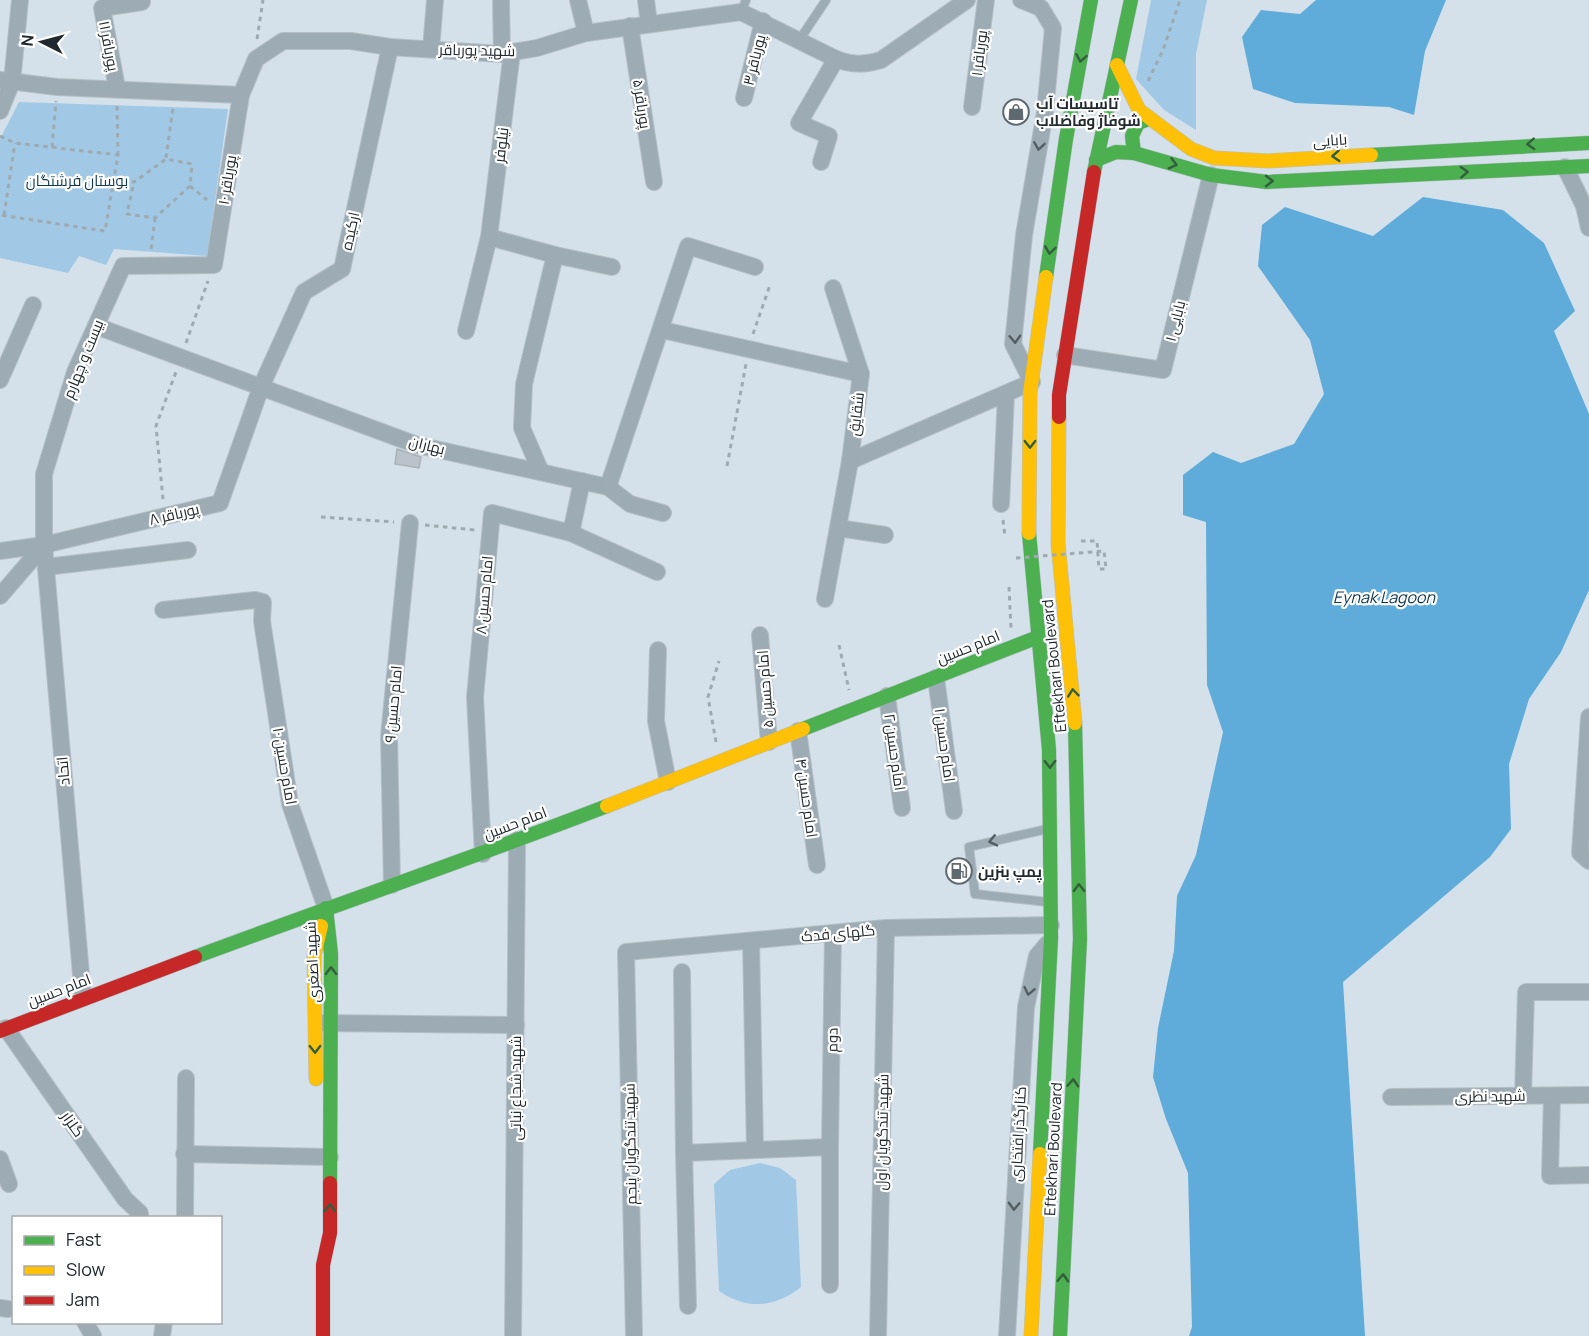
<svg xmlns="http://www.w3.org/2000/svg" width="1589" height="1336" viewBox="0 0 1589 1336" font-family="Manrope,Cairo,sans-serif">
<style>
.green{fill:#a1c9e5}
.water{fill:#5fabd9}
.building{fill:#bac3cb;stroke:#a8b2b8;stroke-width:1.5}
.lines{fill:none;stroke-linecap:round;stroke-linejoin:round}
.lane-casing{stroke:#b5bfc7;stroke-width:10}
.street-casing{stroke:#b5bfc7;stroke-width:18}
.fast-casing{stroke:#b5bfc7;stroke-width:15}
.slow-casing{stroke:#b5bfc7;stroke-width:15}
.jam-casing{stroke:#b5bfc7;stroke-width:15}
.path{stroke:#9eaab2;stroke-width:3;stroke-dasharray:4.5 4.5;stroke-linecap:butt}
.lane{stroke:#9dabb4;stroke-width:8}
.street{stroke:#9dabb4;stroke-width:16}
.fast{stroke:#4caf50;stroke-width:14}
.slow{stroke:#ffc107;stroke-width:14}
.jam{stroke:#c62828;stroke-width:14}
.path-bridge{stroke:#9eaab2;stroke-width:3;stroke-dasharray:4.5 4.5;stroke-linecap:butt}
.oneway{stroke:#325f3c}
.oneway2{stroke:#525d64}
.labels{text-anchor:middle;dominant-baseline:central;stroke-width:4.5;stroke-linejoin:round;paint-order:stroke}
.street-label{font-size:15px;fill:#20292f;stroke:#fff}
.poi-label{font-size:15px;font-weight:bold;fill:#20292f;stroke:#fff;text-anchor:start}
.park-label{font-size:15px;fill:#103953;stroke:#fff}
.water-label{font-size:16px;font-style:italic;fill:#0d3750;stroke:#fff}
</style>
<rect width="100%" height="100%" fill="#d4e1ea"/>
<!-- green -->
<g class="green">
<polygon points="1151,0 1207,0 1196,54 1196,130 1164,110 1136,79"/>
<polygon points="19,102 228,109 207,256 114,249 106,265 79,256 68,273 0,258 0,139"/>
<path d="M760,1163L780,1168L796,1180L801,1287C775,1308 746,1310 719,1291L714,1184L730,1170Z"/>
</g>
<!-- water -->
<g class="water">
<polygon points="1316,0 1446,0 1425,51 1414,115 1389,107 1295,103 1253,89 1242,37 1261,10 1300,14"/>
<polygon points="1423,197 1503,210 1544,243 1575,311 1554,331 1589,414 1589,590 1561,652 1529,699 1509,764 1511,829 1490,857 1343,982 1365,1336 1189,1336 1192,1327 1188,1173 1166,1119 1153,1077 1158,1028 1174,951 1177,896 1196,855 1223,732 1207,685 1206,522 1183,515 1183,475 1213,452 1241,463 1294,444 1324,394 1310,340 1258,266 1262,225 1285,207 1373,236"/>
</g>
<!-- building -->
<polygon class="building" points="397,449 421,457 419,468 395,464"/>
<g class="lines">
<!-- lane casing -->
<g class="lane-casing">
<g id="lane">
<polyline points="741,12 746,0"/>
<polyline points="798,42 826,0"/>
<polyline points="1047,829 969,847 975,894 1047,902"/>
</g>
</g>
<!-- street casing -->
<g class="street-casing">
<g id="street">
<polyline points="501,0 502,54"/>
<polyline points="578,0 586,33"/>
<polyline points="646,0 649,24"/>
<polyline points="630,26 654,182"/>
<polyline points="431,49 435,0"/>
<path d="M0,80L57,87L241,95L256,59L283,41H351L390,47L502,54L537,48L586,33L741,12L836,59C852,65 864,65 881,60L967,0"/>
<polyline points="117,88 102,8 142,2"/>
<polyline points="744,98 763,21"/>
<polyline points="972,107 986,0"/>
<polyline points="0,111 12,82 20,0"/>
<polyline points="821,162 829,136 799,123 836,59"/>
<polyline points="1565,167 1584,206 1589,228"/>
<polyline points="489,237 555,255"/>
<polyline points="96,326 417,445 608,487 630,504 663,513"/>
<polyline points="662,330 861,374"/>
<polyline points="466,331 489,237 512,52"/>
<polyline points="1065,355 1163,370 1211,175"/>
<polyline points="0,380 33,305"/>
<polyline points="850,461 1032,382 1013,344 1024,235 1045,112 1053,28 1041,8 1021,0"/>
<polyline points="541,472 522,428 524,384 555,255 612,267"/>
<polyline points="608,487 688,246 755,267"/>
<polyline points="1001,504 1006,394"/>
<polyline points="838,528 885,535"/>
<polyline points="571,533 582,481"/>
<polyline points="0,551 44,545 220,503 261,387 304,292 342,269 390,47"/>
<polyline points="46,567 188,550"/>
<polyline points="0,596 44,545"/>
<polyline points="825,599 850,461 861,374 833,288"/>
<polyline points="163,610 255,600 263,602 262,621 290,804 326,908"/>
<polyline points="760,635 769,742"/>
<polyline points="658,650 656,721 668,782"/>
<polyline points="936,678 954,811"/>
<polyline points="887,696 902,808"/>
<polyline points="1589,717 1580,853 1589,861"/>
<polyline points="798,731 817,865"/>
<polyline points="483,854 475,697 492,513 571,533 657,572"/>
<polyline points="392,885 389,736 410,523"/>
<polyline points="751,941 755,1150 830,1147 830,1285"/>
<polyline points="682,972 684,1153 755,1150"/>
<polyline points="83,998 44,545 44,474 75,372 123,266 214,265 241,95"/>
<polyline points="319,1023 516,1025"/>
<polyline points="6,1028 125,1199 140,1213 140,1218"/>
<polyline points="1523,1096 1526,992 1589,992"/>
<polyline points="1552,1096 1550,1176 1589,1175"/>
<polyline points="1391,1097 1589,1095"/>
<polyline points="830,1147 833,933"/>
<polyline points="684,1153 688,1306"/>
<polyline points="184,1154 330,1157"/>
<polyline points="0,1159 9,1184"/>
<polyline points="185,1218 186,1078"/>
<polyline points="0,1308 8,1309"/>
<polyline points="85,1322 93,1336"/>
<polyline points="162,1336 164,1322"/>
<polyline points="513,1336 517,840"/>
<polyline points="634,1336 626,952 886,928 1051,925"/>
<polyline points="878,1336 886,928"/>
<polyline points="1007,1336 1026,1007 1037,956 1047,944"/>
</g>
</g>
<!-- fast casing -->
<g class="fast-casing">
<g id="fast">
<polyline points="1134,153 1132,136 1138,123 1149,119"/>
<polyline points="1371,155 1589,143"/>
<polyline points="1096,160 1116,152 1134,153 1211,175 1267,182 1589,166"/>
<polyline points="1094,172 1131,0"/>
<polyline points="1046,277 1066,139 1091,0"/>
<polyline points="1029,533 1049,750 1051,938 1040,1154"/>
<polyline points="803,729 1038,637"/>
<polyline points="326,908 331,954 330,1183"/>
<path d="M195,957C332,906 470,859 607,806"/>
<polyline points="1060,1336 1080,939 1075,723"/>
</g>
</g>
<!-- slow casing -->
<g class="slow-casing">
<g id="slow">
<polyline points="1117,65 1139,110 1191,149 1214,158 1268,161 1371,155"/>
<polyline points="1059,417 1058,543 1075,723"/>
<polyline points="1029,533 1030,393 1046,277"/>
<polyline points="607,806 803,729"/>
<polyline points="316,1079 314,956 321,926"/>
<polyline points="1031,1336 1040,1154"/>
</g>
</g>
<!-- jam casing -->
<g class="jam-casing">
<g id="jam">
<polyline points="1059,417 1059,395 1094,172"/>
<polyline points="0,1031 195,957"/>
<polyline points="323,1336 323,1265 330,1233 330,1183"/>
</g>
</g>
<!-- path -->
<g class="path">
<polyline points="257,39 263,0"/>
<polyline points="1148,81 1163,50 1180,0"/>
<polyline points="117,106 118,155"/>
<polyline points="0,136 15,143 118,155 105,231 0,215"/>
<polyline points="52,147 56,101"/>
<polyline points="166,158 173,108"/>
<polyline points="114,179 134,182 166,159 192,164 190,186 155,218 127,214 134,182"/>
<polyline points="190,186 207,200"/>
<polyline points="4,215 15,143"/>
<polyline points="151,249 155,218"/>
<polyline points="753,334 770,285"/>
<polyline points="186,343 208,281"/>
<polyline points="727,466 746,364"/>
<polyline points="163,499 156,426 176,372"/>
<polyline points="321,517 394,522"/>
<polyline points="1003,520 1005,537"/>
<polyline points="425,525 475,530"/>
<polyline points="1081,541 1097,541 1099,569 1106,569 1104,551"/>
<polyline points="1009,587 1011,628"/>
<polyline points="839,645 849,690"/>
<polyline points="716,742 708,697 719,661"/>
</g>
<!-- lane -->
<use href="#lane" class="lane"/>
<!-- street -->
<use href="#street" class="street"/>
<!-- fast -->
<use href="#fast" class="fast"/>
<!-- slow -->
<use href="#slow" class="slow"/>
<!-- jam -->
<use href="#jam" class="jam"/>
<!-- path-bridge -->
<polyline class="path-bridge" points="1016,558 1104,551"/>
</g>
<!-- one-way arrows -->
<defs><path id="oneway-chevron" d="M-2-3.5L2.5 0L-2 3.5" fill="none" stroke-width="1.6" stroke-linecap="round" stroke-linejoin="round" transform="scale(1.5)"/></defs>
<g class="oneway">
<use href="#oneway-chevron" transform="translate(1081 58) rotate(100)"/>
<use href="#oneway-chevron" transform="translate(1531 144) rotate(177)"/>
<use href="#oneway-chevron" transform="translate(1336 156) rotate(176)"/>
<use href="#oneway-chevron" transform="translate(1173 164) rotate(15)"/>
<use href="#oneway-chevron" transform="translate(1464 172) rotate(-3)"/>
<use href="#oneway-chevron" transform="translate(1269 181)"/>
<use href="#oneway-chevron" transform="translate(1050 250) rotate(98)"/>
<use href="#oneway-chevron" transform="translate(1030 444) rotate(90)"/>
<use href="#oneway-chevron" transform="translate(1073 693) rotate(-96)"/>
<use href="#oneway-chevron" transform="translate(1050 764) rotate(89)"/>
<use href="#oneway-chevron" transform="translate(1079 888) rotate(-91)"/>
<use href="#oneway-chevron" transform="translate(331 971) rotate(-91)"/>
<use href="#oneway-chevron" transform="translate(315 1049) rotate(89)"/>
<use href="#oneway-chevron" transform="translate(1073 1083) rotate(-87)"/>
<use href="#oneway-chevron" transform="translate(330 1208) rotate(-90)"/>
<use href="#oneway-chevron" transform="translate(1063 1278) rotate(-87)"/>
</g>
<g class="oneway2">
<use href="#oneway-chevron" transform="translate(1039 146) rotate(99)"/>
<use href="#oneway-chevron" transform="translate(1015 339) rotate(88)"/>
<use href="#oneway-chevron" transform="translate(993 841) rotate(167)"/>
<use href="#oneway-chevron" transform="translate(1029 991) rotate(102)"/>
<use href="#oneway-chevron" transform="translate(1014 1206) rotate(92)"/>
</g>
<!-- icons -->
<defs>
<g id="shop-ring" transform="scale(1.35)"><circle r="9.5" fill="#fff" stroke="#5f6970" stroke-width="1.5"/><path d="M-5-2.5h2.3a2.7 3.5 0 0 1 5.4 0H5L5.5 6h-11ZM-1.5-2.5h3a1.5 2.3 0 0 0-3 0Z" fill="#5f6970"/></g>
<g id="fuel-ring" transform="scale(1.35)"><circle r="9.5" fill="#fff" stroke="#5f6970" stroke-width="1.5"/><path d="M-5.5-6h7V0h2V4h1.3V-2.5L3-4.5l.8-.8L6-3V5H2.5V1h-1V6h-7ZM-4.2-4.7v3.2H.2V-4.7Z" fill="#5f6970"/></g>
</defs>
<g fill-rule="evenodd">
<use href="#shop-ring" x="1016" y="112"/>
<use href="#fuel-ring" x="959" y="871"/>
</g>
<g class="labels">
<!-- street labels -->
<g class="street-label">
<text transform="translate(109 46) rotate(79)">پورباقر ۱۱</text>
<text transform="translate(477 50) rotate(1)">شهید پورباقر</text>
<text transform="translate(979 53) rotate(-83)">پورباقر ۱</text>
<text transform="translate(754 60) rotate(-76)">پورباقر ۳</text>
<text transform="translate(642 104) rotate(81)">پورباقر ۵</text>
<text transform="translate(1330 140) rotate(-4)">بابایی</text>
<text transform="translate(501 145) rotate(-83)">نیلوفر</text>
<text transform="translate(227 180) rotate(-81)">پورباقر ۱۰</text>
<text transform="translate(350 231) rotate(-78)">ارکیده</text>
<text transform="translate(1175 321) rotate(-76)">بابایی ۱</text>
<text transform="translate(83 359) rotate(-68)">بیست و چهارم</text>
<text transform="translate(856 414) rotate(-83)">شقایق</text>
<text transform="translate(427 445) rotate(14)">بهاران</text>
<text transform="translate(174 514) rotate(-13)">پورباقر ۸</text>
<text transform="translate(484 595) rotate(-85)">امام حسین ۸</text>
<text transform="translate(968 647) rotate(-22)">امام حسین</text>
<text transform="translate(1054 666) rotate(-96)">Eftekhari Boulevard</text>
<text transform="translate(765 689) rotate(-94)">امام حسین ۵</text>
<text transform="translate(393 704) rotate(-85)">امام حسین ۹</text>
<text transform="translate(945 745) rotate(82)">امام حسین ۱</text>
<text transform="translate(895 752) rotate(82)">امام حسین ۲</text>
<text transform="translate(285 766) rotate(80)">امام حسین ۱۰</text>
<text transform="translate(63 771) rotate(-95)">اتحاد</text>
<text transform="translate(807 798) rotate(82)">امام حسین ۴</text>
<text transform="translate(515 823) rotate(-21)">امام حسین</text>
<text transform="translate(838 933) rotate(-5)">گلهای فدک</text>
<text transform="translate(312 962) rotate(-93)">شهید اصغری</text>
<text transform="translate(59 990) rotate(-21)">امام حسین</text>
<text transform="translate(832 1040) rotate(-89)">دوم</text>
<text transform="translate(515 1088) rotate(-90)">شهید شجاع نباتی</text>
<text transform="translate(1490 1096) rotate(-1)">شهید نظری</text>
<text transform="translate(73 1124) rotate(55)">گلزار</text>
<text transform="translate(882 1132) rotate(-89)">شهید تندگویان اول</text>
<text transform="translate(1018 1134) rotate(-87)">کنارگذر افتخاری</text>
<text transform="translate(630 1144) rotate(-91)">شهید تندگویان پنجم</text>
<text transform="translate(1053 1149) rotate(-87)">Eftekhari Boulevard</text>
</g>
<!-- poi labels -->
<g class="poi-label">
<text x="1036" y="103">تاسیسات آب<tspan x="1036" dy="17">شوفاژ وفاضلاب</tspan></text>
<text x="978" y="871">پمپ بنزین</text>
</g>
<!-- park labels -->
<g class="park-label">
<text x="77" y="180">بوستان فرشتگان</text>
</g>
<!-- water labels -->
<g class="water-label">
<text x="1384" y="597">Eynak Lagoon</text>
</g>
</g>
<!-- legend -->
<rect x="12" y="1216" width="210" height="108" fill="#ffffff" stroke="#a6a9ac" stroke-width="1.5"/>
<rect x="24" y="1236" width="30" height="9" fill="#4caf50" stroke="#a6a9ac" stroke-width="1.5"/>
<text x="66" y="1246" font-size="18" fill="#20292f">Fast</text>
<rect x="24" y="1266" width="30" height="9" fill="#ffc107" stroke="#a6a9ac" stroke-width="1.5"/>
<text x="66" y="1276" font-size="18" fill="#20292f">Slow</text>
<rect x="24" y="1296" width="30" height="9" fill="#c62828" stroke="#a6a9ac" stroke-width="1.5"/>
<text x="66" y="1306" font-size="18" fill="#20292f">Jam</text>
<!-- north arrow -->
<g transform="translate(42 42) rotate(276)" stroke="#ffffff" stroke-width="4.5" paint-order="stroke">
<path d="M0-4.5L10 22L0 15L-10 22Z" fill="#20292f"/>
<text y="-9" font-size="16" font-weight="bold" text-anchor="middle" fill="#20292f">N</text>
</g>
</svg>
